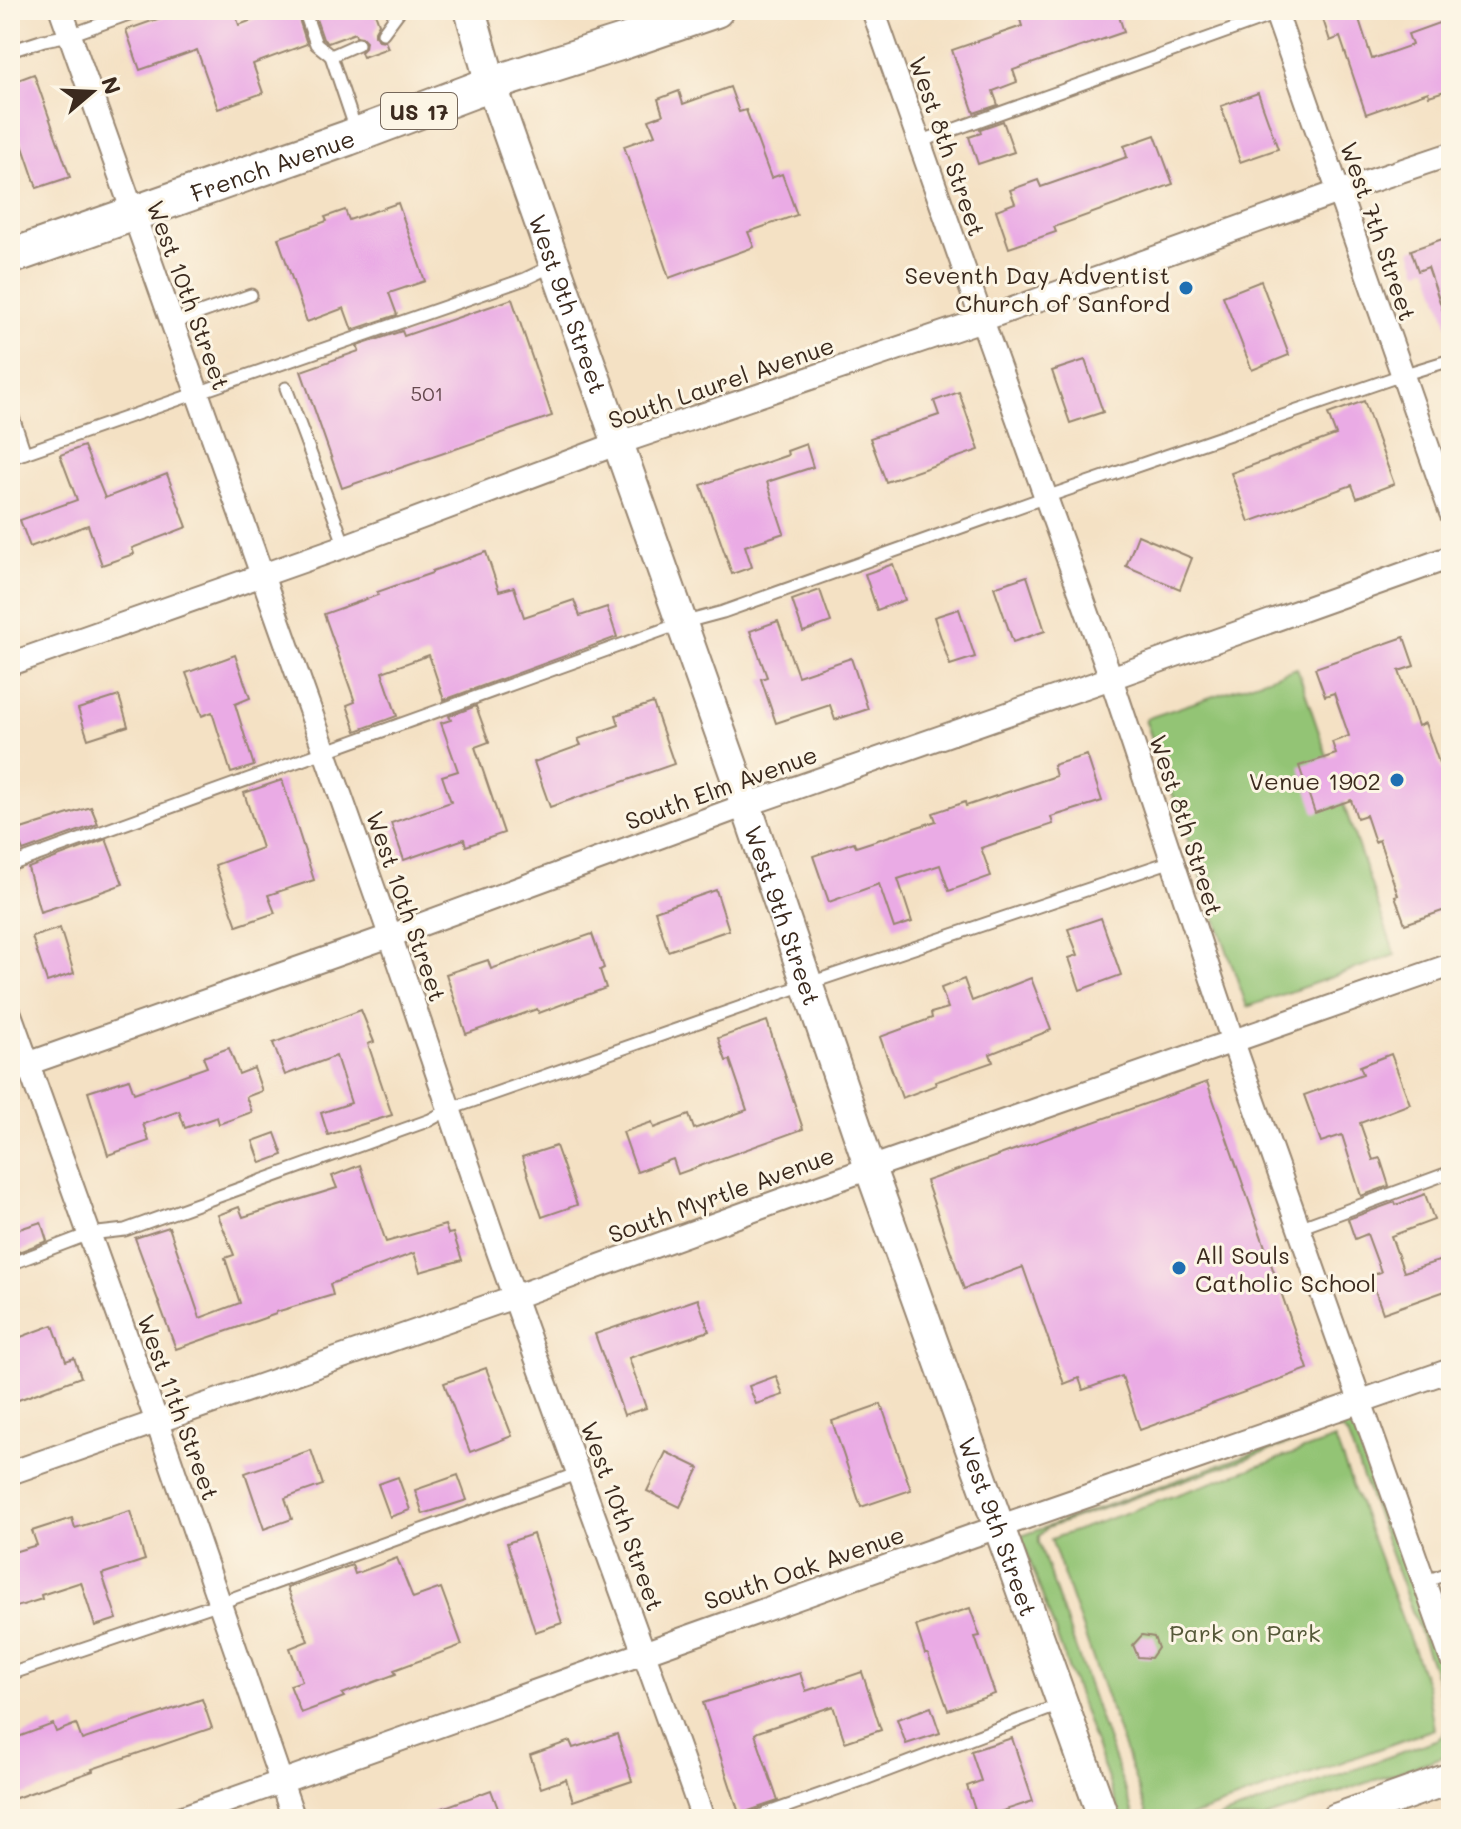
<svg xmlns="http://www.w3.org/2000/svg" width="1461" height="1829" viewBox="0 0 1461 1829" font-family="Mali,sans-serif">
<style>
.green{fill:#93c474;stroke:#677749;stroke-width:2}
.building{fill:#eaabe5}
.lines{fill:none;stroke-linecap:round;stroke-linejoin:round}
.lane-casing{stroke:#988671;stroke-width:15}
.street-casing{stroke:#988671;stroke-width:26}
.secondary-casing{stroke:#988671;stroke-width:34}
.primary-casing{stroke:#988671;stroke-width:38}
.lane{stroke:#fff;stroke-width:11}
.street{stroke:#fff;stroke-width:22}
.secondary{stroke:#fff;stroke-width:30}
.primary{stroke:#fff;stroke-width:34}
.poi-dot{fill:#1f6fb2;stroke:#fcf5e5;stroke-width:3}
.labels{text-anchor:middle;dominant-baseline:central;stroke-width:6;stroke-linejoin:round;paint-order:stroke}
.number-label{font-size:20px;fill:#674a50}
.shield{fill:#fcf5e5;stroke:#75675a;stroke-width:2}
.shield-label{font-size:22px;font-weight:bold;fill:#3b2a1e}
.street-label{font-size:24px;fill:#3b2a1e;stroke:#fcf5e5}
.poi-label{font-size:24px;fill:#3b2a1e;stroke:#fcf5e5;text-anchor:end}
.park-label{font-size:24px;fill:#555838;stroke:#fcf5e5}
</style>
<rect width="100%" height="100%" fill="#fcf5e5"/>
<filter id="ink" filterUnits="userSpaceOnUse"><feTurbulence type="fractalNoise" baseFrequency=".0125" numOctaves="2"/><feDisplacementMap in="SourceGraphic" scale="16" xChannelSelector="R" yChannelSelector="G"/><feConvolveMatrix kernelMatrix="1 2 1 2 8 2 1 2 1" color-interpolation-filters="sRGB"/></filter>
<filter id="wash" filterUnits="userSpaceOnUse"><feTurbulence type="fractalNoise" baseFrequency=".006" numOctaves="4" result="noise"/><feDisplacementMap in="SourceGraphic" scale="32" xChannelSelector="R" yChannelSelector="G"/><feGaussianBlur stdDeviation="1.8" result="paint"/><feColorMatrix in="noise" values="0 0 0 0 0 0 0 0 0 0 0 0 0 0 0 0 0 1.4 0 .05"/><feComposite in="paint" operator="in"/></filter>
<g filter="url(#wash)">
<rect width="100%" height="100%" fill="#f4e1c4"/>
<!-- green -->
<g class="green">
<polygon points="1297,668 1395,955 1247,1007 1145,719"/>
<polygon points="1350,1418 1451,1689 1451,1754 1262,1819 1216,1819 1438,1739 1444,1734 1446,1726 1438,1682 1347,1435 1342,1430 1331,1429 1047,1528 1039,1536 1039,1543 1135,1819 1122,1819 1021,1536"/>
<polygon points="1335,1439 1427,1686 1434,1729 1183,1819 1149,1819 1051,1539"/>
</g>
<g id="blocks">
<!-- building -->
<g class="building">
<polygon points="183,10 234,10 239,25 279,10 296,10 307,44 253,64 263,93 218,109 197,50 140,70 126,30"/>
<polygon points="313,10 374,10 379,24 375,31 375,36 379,40 385,41 388,48 363,57 361,52 365,48 366,41 362,37 356,36 355,33 328,43 323,39"/>
<polygon points="1017,10 1117,10 1124,32 1013,70 1017,82 993,91 998,105 974,113 952,50 1022,26"/>
<polygon points="1320,10 1356,10 1372,59 1412,45 1408,34 1447,20 1451,31 1451,89 1429,96 1428,92 1366,114 1340,37 1330,41"/>
<polygon points="34,74 70,177 37,188 10,109 10,83"/>
<polygon points="730,87 739,112 746,110 771,178 782,174 797,215 748,232 754,247 669,278 624,146 655,135 649,120 663,115 658,99 679,91 683,104"/>
<polygon points="1258,93 1278,149 1240,162 1221,106"/>
<polygon points="1003,121 1014,152 978,164 969,137 981,133 980,129"/>
<polygon points="1155,135 1173,184 1054,227 1056,232 1009,248 996,210 1015,203 1010,190 1038,180 1041,187 1127,157 1124,146"/>
<polygon points="398,203 425,281 389,293 397,315 352,330 344,308 307,322 278,238 327,221 325,217 345,210 349,220"/>
<polygon points="1451,236 1451,325 1448,326 1428,267 1418,271 1411,250"/>
<polygon points="1261,281 1289,355 1252,370 1223,296"/>
<polygon points="512,299 552,416 342,488 301,371 359,351 357,346 402,331 404,336"/>
<polygon points="1085,360 1103,412 1070,423 1052,371"/>
<polygon points="959,392 979,450 886,482 870,438 939,415 934,401"/>
<polygon points="1364,401 1394,484 1357,498 1352,485 1249,522 1231,473 1336,435 1328,414"/>
<polygon points="806,444 813,467 767,482 784,533 745,546 752,567 732,574 701,485 788,455 787,451"/>
<polygon points="84,446 105,498 167,474 187,527 132,548 134,554 102,565 88,525 30,547 20,520 77,500 60,455"/>
<polygon points="1138,535 1192,558 1180,589 1126,566"/>
<polygon points="486,552 499,591 514,587 524,617 574,600 580,616 607,607 617,637 444,700 429,655 382,672 397,716 356,731 347,705 355,702 324,614 378,595 377,592 432,573 432,571"/>
<polygon points="893,564 905,600 877,610 865,574"/>
<polygon points="1027,576 1045,631 1013,642 994,587"/>
<polygon points="820,590 831,622 803,632 792,600"/>
<polygon points="959,609 975,657 950,665 934,617"/>
<polygon points="778,621 798,676 851,658 868,709 835,720 830,705 776,723 761,679 767,677 750,631"/>
<polygon points="1404,637 1414,666 1399,671 1418,726 1425,723 1451,797 1451,908 1405,924 1395,896 1398,895 1379,840 1375,842 1366,815 1357,818 1351,800 1315,813 1299,766 1336,754 1332,742 1349,736 1334,693 1325,696 1315,668"/>
<polygon points="235,655 250,698 235,704 254,766 231,773 212,712 202,716 186,673"/>
<polygon points="119,696 128,726 88,739 78,709"/>
<polygon points="653,703 674,764 550,807 534,762 581,745 578,739 619,725 616,715"/>
<polygon points="476,706 489,742 475,747 504,833 466,846 464,839 404,860 391,823 451,802 442,776 458,771 441,723 451,720 449,716"/>
<polygon points="1087,755 1102,801 1051,817 1053,824 981,848 991,876 949,891 940,865 898,879 912,922 894,928 879,884 829,902 813,856 854,842 856,847 936,821 933,813 965,802 966,806 1056,776 1053,765"/>
<polygon points="282,780 314,880 268,895 275,913 237,926 215,865 262,848 244,793"/>
<polygon points="91,807 98,824 23,851 15,831"/>
<polygon points="106,839 123,884 90,896 40,912 28,868"/>
<polygon points="716,890 729,930 668,951 655,911"/>
<polygon points="1101,918 1121,975 1080,990 1069,958 1078,955 1068,929"/>
<polygon points="60,928 74,973 47,982 32,937"/>
<polygon points="592,934 604,968 600,970 606,988 539,1013 537,1009 466,1034 446,974 488,960 491,969"/>
<polygon points="1031,978 1051,1030 990,1054 993,1062 935,1082 936,1085 902,1098 880,1037 932,1018 931,1013 948,1008 941,988 964,979 972,1001"/>
<polygon points="361,1010 374,1042 368,1044 392,1115 328,1135 321,1113 351,1103 336,1056 285,1075 273,1043"/>
<polygon points="767,1021 803,1129 678,1174 673,1159 637,1172 623,1132 652,1122 654,1128 689,1115 694,1129 747,1110 730,1060 726,1061 718,1038"/>
<polygon points="229,1048 239,1074 254,1068 262,1091 246,1097 252,1112 219,1124 217,1117 185,1128 179,1111 143,1124 149,1141 108,1155 88,1092 129,1079 134,1093 207,1067 203,1057"/>
<polygon points="1391,1054 1410,1104 1360,1123 1373,1160 1380,1158 1389,1186 1361,1196 1342,1135 1321,1142 1304,1095 1363,1074 1360,1066"/>
<polygon points="1207,1082 1308,1369 1140,1430 1122,1376 1083,1390 1079,1378 1064,1384 1023,1267 964,1289 926,1181"/>
<polygon points="275,1133 283,1155 261,1163 253,1141"/>
<polygon points="556,1146 577,1205 542,1217 522,1157"/>
<polygon points="360,1165 386,1242 445,1225 448,1234 453,1233 462,1260 420,1272 414,1253 330,1284 333,1295 276,1312 276,1314 176,1349 135,1238 169,1227 200,1318 240,1303 225,1258 234,1255 218,1215 239,1207 243,1217 337,1188 332,1176"/>
<polygon points="1425,1194 1434,1220 1391,1236 1404,1272 1451,1257 1451,1289 1383,1313 1370,1276 1381,1272 1367,1234 1355,1239 1348,1219 1395,1202 1396,1205"/>
<polygon points="41,1222 47,1241 16,1253 10,1232"/>
<polygon points="698,1299 709,1331 629,1358 646,1408 624,1415 595,1334"/>
<polygon points="53,1325 66,1361 74,1358 81,1377 10,1403 10,1341"/>
<polygon points="486,1368 512,1436 470,1452 444,1383"/>
<polygon points="776,1376 783,1395 756,1404 749,1386"/>
<polygon points="881,1404 911,1490 861,1507 832,1421"/>
<polygon points="311,1450 323,1485 285,1498 292,1519 264,1529 245,1473"/>
<polygon points="666,1452 699,1468 680,1507 647,1491"/>
<polygon points="458,1475 467,1500 423,1514 415,1490"/>
<polygon points="398,1477 410,1510 390,1517 378,1484"/>
<polygon points="130,1511 145,1560 102,1574 117,1619 95,1626 81,1582 41,1595 42,1599 10,1609 10,1553 37,1545 32,1531 72,1518 75,1528"/>
<polygon points="533,1534 562,1623 535,1632 507,1543"/>
<polygon points="397,1558 413,1598 441,1588 462,1645 394,1670 396,1674 342,1694 344,1697 301,1713 290,1685 302,1681 290,1648 308,1641 287,1588 352,1565 355,1574"/>
<polygon points="970,1608 980,1636 975,1637 995,1694 948,1710 928,1654 925,1654 916,1626"/>
<polygon points="1142,1635 1154,1637 1158,1648 1151,1658 1138,1657 1133,1645"/>
<polygon points="862,1672 881,1730 845,1742 833,1706 758,1732 755,1734 778,1801 748,1811 741,1819 703,1703 800,1673 806,1691"/>
<polygon points="202,1699 212,1728 92,1769 93,1771 10,1800 10,1740 53,1724 56,1732 76,1724 82,1740"/>
<polygon points="931,1707 940,1733 906,1744 897,1719"/>
<polygon points="617,1734 632,1781 573,1801 566,1779 541,1788 530,1755 570,1741 573,1748"/>
<polygon points="1012,1738 1033,1801 978,1819 967,1786 981,1781 971,1751"/>
<polygon points="491,1790 502,1819 419,1819 418,1817"/>
</g>
</g>
</g>
<g filter="url(#ink)">
<use href="#blocks" fill-opacity="0" stroke="#988671" stroke-width="2"/>
<g class="lines">
<!-- lane casing -->
<g class="lane-casing">
<g id="lane">
<polyline points="304,10 316,44 331,56"/>
<polyline points="638,10 647,29"/>
<polyline points="383,33 400,10"/>
<polyline points="10,51 44,40 70,35 140,10"/>
<polyline points="356,130 331,56 358,44"/>
<polyline points="919,142 1287,10"/>
<polyline points="172,323 251,295"/>
<polyline points="286,388 345,546"/>
<polyline points="10,408 25,453"/>
<polyline points="10,458 525,279 552,266"/>
<polyline points="10,865 682,623 723,612 1046,497 1402,375 1451,360"/>
<polyline points="1299,1228 1451,1172"/>
<polyline points="10,1264 89,1234 125,1230 430,1120 450,1109 807,984 1172,861"/>
<polyline points="1424,1582 1451,1572"/>
<polyline points="10,1674 220,1603 579,1473"/>
<polyline points="751,1819 865,1779 1062,1704"/>
</g>
</g>
<!-- street casing -->
<g class="street-casing">
<g id="street">
<path d="M61,10C165,308 273,604 378,901C425,1034 468,1169 516,1302C578,1475 643,1646 703,1819"/>
<polyline points="873,10 982,320 1111,678 1233,1042 1451,1658"/>
<polyline points="1275,10 1451,513"/>
<polyline points="10,664 345,546 619,443 982,320 1338,192 1451,154"/>
<polyline points="10,1014 157,1422 294,1819"/>
<polyline points="10,1070 390,936 746,805 1111,678 1451,557"/>
<polyline points="10,1473 514,1297 870,1168 1451,965"/>
<polyline points="177,1819 972,1536 1451,1370"/>
</g>
</g>
<!-- secondary casing -->
<g class="secondary-casing">
<g id="secondary">
<path id="s1" d="M470,10L491,84L746,805L870,1168L1104,1819"/>
<polyline points="1336,1819 1451,1778"/>
</g>
</g>
<!-- primary casing -->
<g class="primary-casing">
<g id="primary">
<path id="s2" d="M10,257L348,138L491,84L623,42L716,10"/>
</g>
</g>
<!-- lane -->
<use href="#lane" class="lane"/>
<!-- street -->
<use href="#street" class="street"/>
<!-- secondary -->
<use href="#secondary" class="secondary"/>
<!-- primary -->
<use href="#primary" class="primary"/>
</g>
</g>
<!-- markers -->
<g class="poi-dot">
<circle cx="1186" cy="288" r="8"/>
<circle cx="1397" cy="780" r="8"/>
<circle cx="1179" cy="1268" r="8"/>
</g>
<g class="labels">
<!-- number labels -->
<g class="number-label">
<text x="427" y="393">501</text>
</g>
<!-- shield labels -->
<rect class="shield" x="381" y="93" width="76" height="36" rx="6"/>
<g class="shield-label">
<text x="419" y="111">US 17</text>
</g>
<!-- street labels -->
<g class="street-label">
<text transform="translate(948 146) rotate(71)">West 8th Street</text>
<text stroke="none"><textPath href="#s2" startOffset="278">French Avenue</textPath></text>
<text transform="translate(1379 231) rotate(71)">West 7th Street</text>
<text transform="translate(189 295) rotate(70)">West 10th Street</text>
<text stroke="none"><textPath href="#s1" startOffset="310">West 9th Street</textPath></text>
<text transform="translate(721 382) rotate(-19)">South Laurel Avenue</text>
<text transform="translate(721 787) rotate(-20)">South Elm Avenue</text>
<text transform="translate(1187 825) rotate(72)">West 8th Street</text>
<text transform="translate(407 906) rotate(71)">West 10th Street</text>
<text stroke="none"><textPath href="#s1" startOffset="958">West 9th Street</textPath></text>
<text transform="translate(721 1194) rotate(-20)">South Myrtle Avenue</text>
<text transform="translate(179 1407) rotate(70)">West 11th Street</text>
<text transform="translate(623 1516) rotate(70)">West 10th Street</text>
<text stroke="none"><textPath href="#s1" startOffset="1606">West 9th Street</textPath></text>
<text transform="translate(804 1567) rotate(-19)">South Oak Avenue</text>
</g>
<!-- poi labels -->
<g class="poi-label">
<text x="1170" y="274">Seventh Day Adventist<tspan x="1170" dy="28">Church of Sanford</tspan></text>
<text x="1381" y="780">Venue 1902</text>
<text x="1195" y="1254" text-anchor="start">All Souls<tspan x="1195" dy="28">Catholic School</tspan></text>
</g>
<!-- park labels -->
<g class="park-label">
<text x="1245" y="1632">Park on Park</text>
</g>
</g>
<!-- margin -->
<rect width="1461" height="1829" fill="none" stroke="#fcf5e5" stroke-width="40"/>
<!-- north arrow -->
<g transform="translate(92 92) rotate(71)" stroke="#fcf5e5" stroke-width="6" paint-order="stroke">
<path d="M0-6L14 30L0 20L-14 30Z" fill="#3b2a1e"/>
<text y="-12" font-size="22" font-weight="bold" text-anchor="middle" fill="#3b2a1e">N</text>
</g>
</svg>
